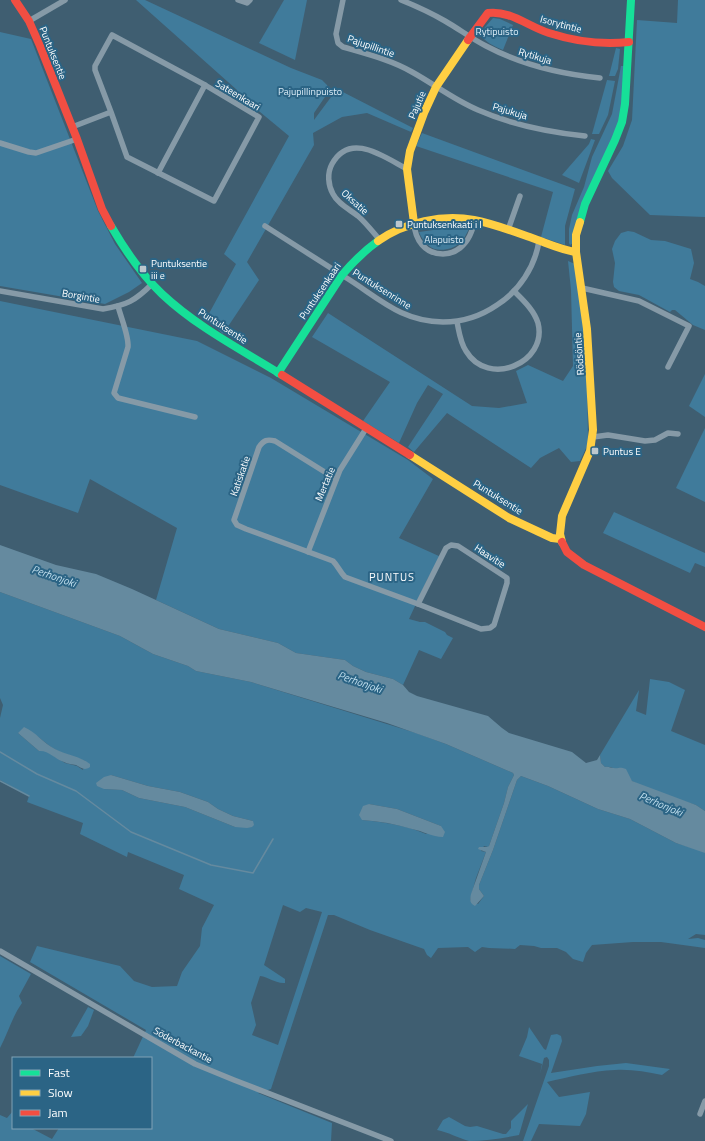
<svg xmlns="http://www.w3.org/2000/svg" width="705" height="1141" viewBox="0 0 705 1141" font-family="'Titillium Web',sans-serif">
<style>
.green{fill:#407b9b;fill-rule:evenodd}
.water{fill:#658a9f}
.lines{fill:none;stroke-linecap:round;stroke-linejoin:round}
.stream{stroke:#658a9f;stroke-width:1.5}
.street{stroke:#869aa7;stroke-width:5.5}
.fast{stroke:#16e098;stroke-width:8}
.slow{stroke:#ffcf43;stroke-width:8}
.jam{stroke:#f24e42;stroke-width:8}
.poi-dot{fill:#bcc7cd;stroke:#2b6485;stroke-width:1.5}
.labels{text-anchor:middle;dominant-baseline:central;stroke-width:4;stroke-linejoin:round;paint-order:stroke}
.street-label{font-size:10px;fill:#fff;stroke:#2b6485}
.park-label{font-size:10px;fill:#d9ebf6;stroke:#2b6485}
.poi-label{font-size:10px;fill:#fff;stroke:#2b6485;text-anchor:start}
.water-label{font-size:11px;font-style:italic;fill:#c1dfee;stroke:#2b6485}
.neighbourhood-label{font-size:11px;letter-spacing:1px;fill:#fff;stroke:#2b6485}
</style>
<rect width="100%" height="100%" fill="#3f5e71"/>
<!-- green -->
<g class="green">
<polygon points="136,0 145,0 291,68 322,80 327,85 329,91 314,113 314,120 337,89 413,128 411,132 367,113 342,117 313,133 314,145 247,262 259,280 223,334 206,319 236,264 224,254 289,136 236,92 237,90"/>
<polygon points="284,0 307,0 295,60 259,43"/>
<polygon points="678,0 705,0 705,217 650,215 612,178 608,171 623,146 632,120 637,20 677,23"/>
<path d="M493,18L500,19L513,25L503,50C494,46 484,42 480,33Z"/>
<polygon points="0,32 31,39 98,211 115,244 142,283 129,292 105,304 0,286"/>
<polygon points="616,48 620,49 618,69 615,76 609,76"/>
<polygon points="621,66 625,66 622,103 619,122 573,243 570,245 569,243 569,229 572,215 584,187 592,157 612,114"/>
<polygon points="607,80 615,81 608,115 599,134 592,134"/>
<polygon points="422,133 575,189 565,226 565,245 541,237 553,192 416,146"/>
<polygon points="591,139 595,140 579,183 562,175 589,144"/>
<path d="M455,227L469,229C467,233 464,239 460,243C452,250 436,253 428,245C424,242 421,237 419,232Z"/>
<polygon points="628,231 634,232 651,240 665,241 691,249 694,263 690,279 698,282 705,286 705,330 693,325 675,310 672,310 670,312 639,295 619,291 614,287 613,282 615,263 612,249 615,241 621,233"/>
<polygon points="568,261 575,264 584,322 587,366 588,444 580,461 571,462 559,448 540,458 531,468 447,413 414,452 408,447 443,394 428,385 417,403 399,443 363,421 390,382 312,337 328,313 472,406 499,408 527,403 516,371 528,365 563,381 573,366 571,290"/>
<polygon points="0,301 197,341 271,378 408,460 433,479 399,538 441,557 428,578 409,619 420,622 425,622 445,632 447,635 453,638 441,659 419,650 403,685 393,679 366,672 353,666 345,660 296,653 278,643 219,629 156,600 177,528 90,479 78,513 0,485"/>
<polygon points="705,374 705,417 689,406"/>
<polygon points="705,428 705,502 676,488"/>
<polygon points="614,512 705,553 705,567 695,563 690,573 603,533"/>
<path d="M0,592L120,636L153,654L188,666L196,671L251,682L416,733L446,744L513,773L514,775L508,787L504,803L489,846L488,847L484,846L481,851L486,852L476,878L470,900L478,904L484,896L479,889V885L493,850L517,780L521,776L548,786L598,809L630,819L676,843L703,851L705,853V935L696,934L688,939L698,938L705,940V948L661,942H633L592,945L586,953L583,962L573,959L566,952L557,948H541L534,946L520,945L515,949C504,948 493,949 482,947L475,952L468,947L438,948L431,958L427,955L424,949L370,930L334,915H328L271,1089L258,1093L332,1123L331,1141H0V1115L7,1118L13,1111V1128H31L52,1139L59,1128H151V1058H133L146,1030L30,962L37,946L120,966L134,981L152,987L177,986L182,972L200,946L202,928L214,905L179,889L184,875L128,852L127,857L80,834L83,823L27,802L29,796L0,780V718L3,705L0,698ZM18,733L37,736L51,747L60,752L85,761L83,770L77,766L65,763L46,751H39ZM111,775L148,786L180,792L208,802L218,809L233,816L253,821L235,827L185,807L139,798L122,790L104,789ZM369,804L397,809L441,826L426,834C406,825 383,822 362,820ZM283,905L300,912L306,908L322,912L278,1045L252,1035L256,1025L251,1003L260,976C269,977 276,984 285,983V979L264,965Z"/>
<path d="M650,679L669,682L685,690L671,731L705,745V811L696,805C675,798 651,792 632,781C623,776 615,765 605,767L601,763L600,755L639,690L636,711L646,715Z"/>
<path d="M0,956L31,974L19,996L22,1003C12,1017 8,1033 0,1048Z"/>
<polygon points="88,1007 94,1010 88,1026 81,1036 71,1037"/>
<path d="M529,1027L544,1049L546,1050L551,1035L557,1034L561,1036L562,1041L551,1073L597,1066L626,1063L670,1069L662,1075C646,1072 631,1069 615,1070C592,1071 569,1077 547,1082L559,1097L590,1092L586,1114L580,1126L539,1124L531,1141H523L549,1066V1060L547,1057L544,1058L540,1074L542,1064L519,1056L527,1037Z"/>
<path d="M528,1104L519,1135C503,1138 486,1141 469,1141C458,1138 448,1132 437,1130L443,1120L449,1117L465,1126L470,1127L477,1126L503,1134H506L511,1128V1121Z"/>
</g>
<!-- water -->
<g class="water">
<path d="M0,545L56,565L96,574L132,589L219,629L278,643L296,653L345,660L353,666L366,672L393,679L403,685L409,692L417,696L488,716L502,728L509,733L572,752L586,763L597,760L600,755L601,763L605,767C609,766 610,768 614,768C619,769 619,766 626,769L632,781L696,805L705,811V853L676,843L630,819L598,809L548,786L521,776L517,780L493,850L479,885V889L484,896L475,906C469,903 470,899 471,894L486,852L478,849L479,847H487L489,846L504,803L508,787L514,775L513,773L446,744L387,723L251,682L196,671L188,666L153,654L120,636L0,592Z"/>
<path d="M24,727C36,732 43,743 55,749C66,755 80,756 90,764V767C84,771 82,768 76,765C72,764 68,764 64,762C55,759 48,750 39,751L18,733Z"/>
<polygon points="111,775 148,786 180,792 208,802 218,809 233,816 253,821 254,825 252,827 247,828 235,827 185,807 139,798 122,790 104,789 97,786 96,783 104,777"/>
<path d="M369,804L397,809L441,826L445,832L443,837C432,837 423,831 412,829C396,824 379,821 362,820L359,815L363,806Z"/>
</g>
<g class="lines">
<!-- stream -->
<g class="stream">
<polyline points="0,752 37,774 76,791 131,832 211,865 253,873 273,839"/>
<polyline points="0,781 29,796"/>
</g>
<!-- street -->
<g class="street">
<polyline points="238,0 247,3 250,0"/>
<path d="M343,0L336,34L338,43L343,47C367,54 391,60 412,72C434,84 454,100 478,110C512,125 548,132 585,136"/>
<path d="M401,0C416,6 431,13 445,21C459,29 472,39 486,46C522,65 560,74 600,78"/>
<polyline points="29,21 65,0"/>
<polyline points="72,127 111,112 127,157 214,201 259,117 205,85 112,35 95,66 95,70 111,112"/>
<polyline points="0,143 29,152 36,153 77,139"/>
<polyline points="158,173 205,85"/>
<path d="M414,223C415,240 425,254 443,254C449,254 455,252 460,248C469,241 472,231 475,221"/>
<path d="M265,226C292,243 318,260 345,277C379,298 400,321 443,322C462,322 481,316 497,305C519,291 535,267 539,241"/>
<polyline points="508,230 520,196"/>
<path d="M379,239C372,231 366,223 358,216C349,209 338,204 333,194C328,185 327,173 332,164C350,131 384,157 407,169"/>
<polyline points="582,288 639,301 689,326 668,367"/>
<path d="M0,291L103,309C127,305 135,301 152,284"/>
<path d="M118,306C121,318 129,336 128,347L114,393L118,398L195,417"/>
<path d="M457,322C459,331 460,342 466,351C488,388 548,363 538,323C534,310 523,300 514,291"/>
<polyline points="593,437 608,435 645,441 655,440 668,433 678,434"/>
<path d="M336,479L275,441C267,439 264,440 259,447L234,520L237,525L246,529L333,561C338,566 340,572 345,577L418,604"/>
<polygon points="451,545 458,546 507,578 507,583 494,625 490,628 481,629 418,604 446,548"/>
<polyline points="308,552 340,470 367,427"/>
<polyline points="0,951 195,1064 234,1080 391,1141"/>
<polyline points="700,1114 705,1101"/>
</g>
<!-- fast -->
<g class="fast">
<polyline points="580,222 585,204 615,140 622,122 625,104 631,0"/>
<path d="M111,226C125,250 142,275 162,294C197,327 242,350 282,375"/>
<path d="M278,373L342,275C353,262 364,251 378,241"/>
</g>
<!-- slow -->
<g class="slow">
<polyline points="414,223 407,169 410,151 424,113 436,87 468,40"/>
<path d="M378,241C405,222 443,214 474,220C495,224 515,232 535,239C549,244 562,250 576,252"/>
<polyline points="410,455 509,518 552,538 560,539"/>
<polyline points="562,542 560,534 562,516 590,451 593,430 587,329 576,252 576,235 580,222"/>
</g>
<!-- jam -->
<g class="jam">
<polyline points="15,0 29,21 40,46 77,139 102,209 111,226"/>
<path d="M468,40L488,13C510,10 529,27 549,33C574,41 603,45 629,42"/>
<polyline points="282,375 410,455"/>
<polyline points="562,542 567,552 584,565 705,627"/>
</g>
</g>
<!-- markers -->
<g class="poi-dot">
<rect x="395" y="220" width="8" height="8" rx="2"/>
<rect x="139" y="265" width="8" height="8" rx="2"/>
<rect x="591" y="447" width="8" height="8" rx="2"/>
</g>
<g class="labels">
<!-- street labels -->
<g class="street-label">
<text transform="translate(561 24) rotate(15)">Isorytintie</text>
<text transform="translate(371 46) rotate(19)">Pajupillintie</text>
<text transform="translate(53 53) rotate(68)">Puntuksentie</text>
<text transform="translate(535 56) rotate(17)">Rytikuja</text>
<text transform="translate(238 95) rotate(31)">Sateenkaari</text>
<text transform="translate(417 105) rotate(-67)">Pajutie</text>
<text transform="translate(510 111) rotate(17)">Pajukuja</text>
<text transform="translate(355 202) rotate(42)">Oksatie</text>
<text transform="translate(382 289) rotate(32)">Puntuksenrinne</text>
<text transform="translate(320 291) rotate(-56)">Puntuksenkaari</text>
<text transform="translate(81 296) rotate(10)">Borgintie</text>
<text transform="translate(223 326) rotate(33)">Puntuksentie</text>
<text transform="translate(579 354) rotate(-94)">Rödsöntie</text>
<text transform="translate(240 476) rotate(-71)">Katiskatie</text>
<text transform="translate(325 484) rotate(-67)">Mertatie</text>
<text transform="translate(498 497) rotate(32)">Puntuksentie</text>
<text transform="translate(490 556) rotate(33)">Haavitie</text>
<text transform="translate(183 1045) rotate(28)">Söderbackantie</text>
</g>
<!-- park labels -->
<g class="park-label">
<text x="497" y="31">Rytipuisto</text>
<text x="310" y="91">Pajupillinpuisto</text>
<text x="444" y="239">Alapuisto</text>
</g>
<!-- poi labels -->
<g class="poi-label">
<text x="407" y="224">Puntuksenkaati i I</text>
<text x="151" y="263">Puntuksentie<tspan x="151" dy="12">iii e</tspan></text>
<text x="603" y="451">Puntus E</text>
</g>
<!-- water labels -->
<g class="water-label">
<text transform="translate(54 576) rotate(19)">Perhonjoki</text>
<text transform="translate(360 682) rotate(19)">Perhonjoki</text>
<text transform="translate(661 804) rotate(23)">Perhonjoki</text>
</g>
<!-- neighbourhood labels -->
<g class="neighbourhood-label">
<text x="392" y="577">PUNTUS</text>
</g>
</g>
<!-- legend -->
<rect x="12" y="1057" width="140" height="72" fill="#2b6485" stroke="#80a2b6"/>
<rect x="20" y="1070" width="20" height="6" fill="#16e098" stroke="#80a2b6"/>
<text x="48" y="1077" font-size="12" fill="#ffffff">Fast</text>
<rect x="20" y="1090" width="20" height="6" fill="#ffcf43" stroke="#80a2b6"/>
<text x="48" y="1097" font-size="12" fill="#ffffff">Slow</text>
<rect x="20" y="1110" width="20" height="6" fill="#f24e42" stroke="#80a2b6"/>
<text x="48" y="1117" font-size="12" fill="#ffffff">Jam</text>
</svg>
